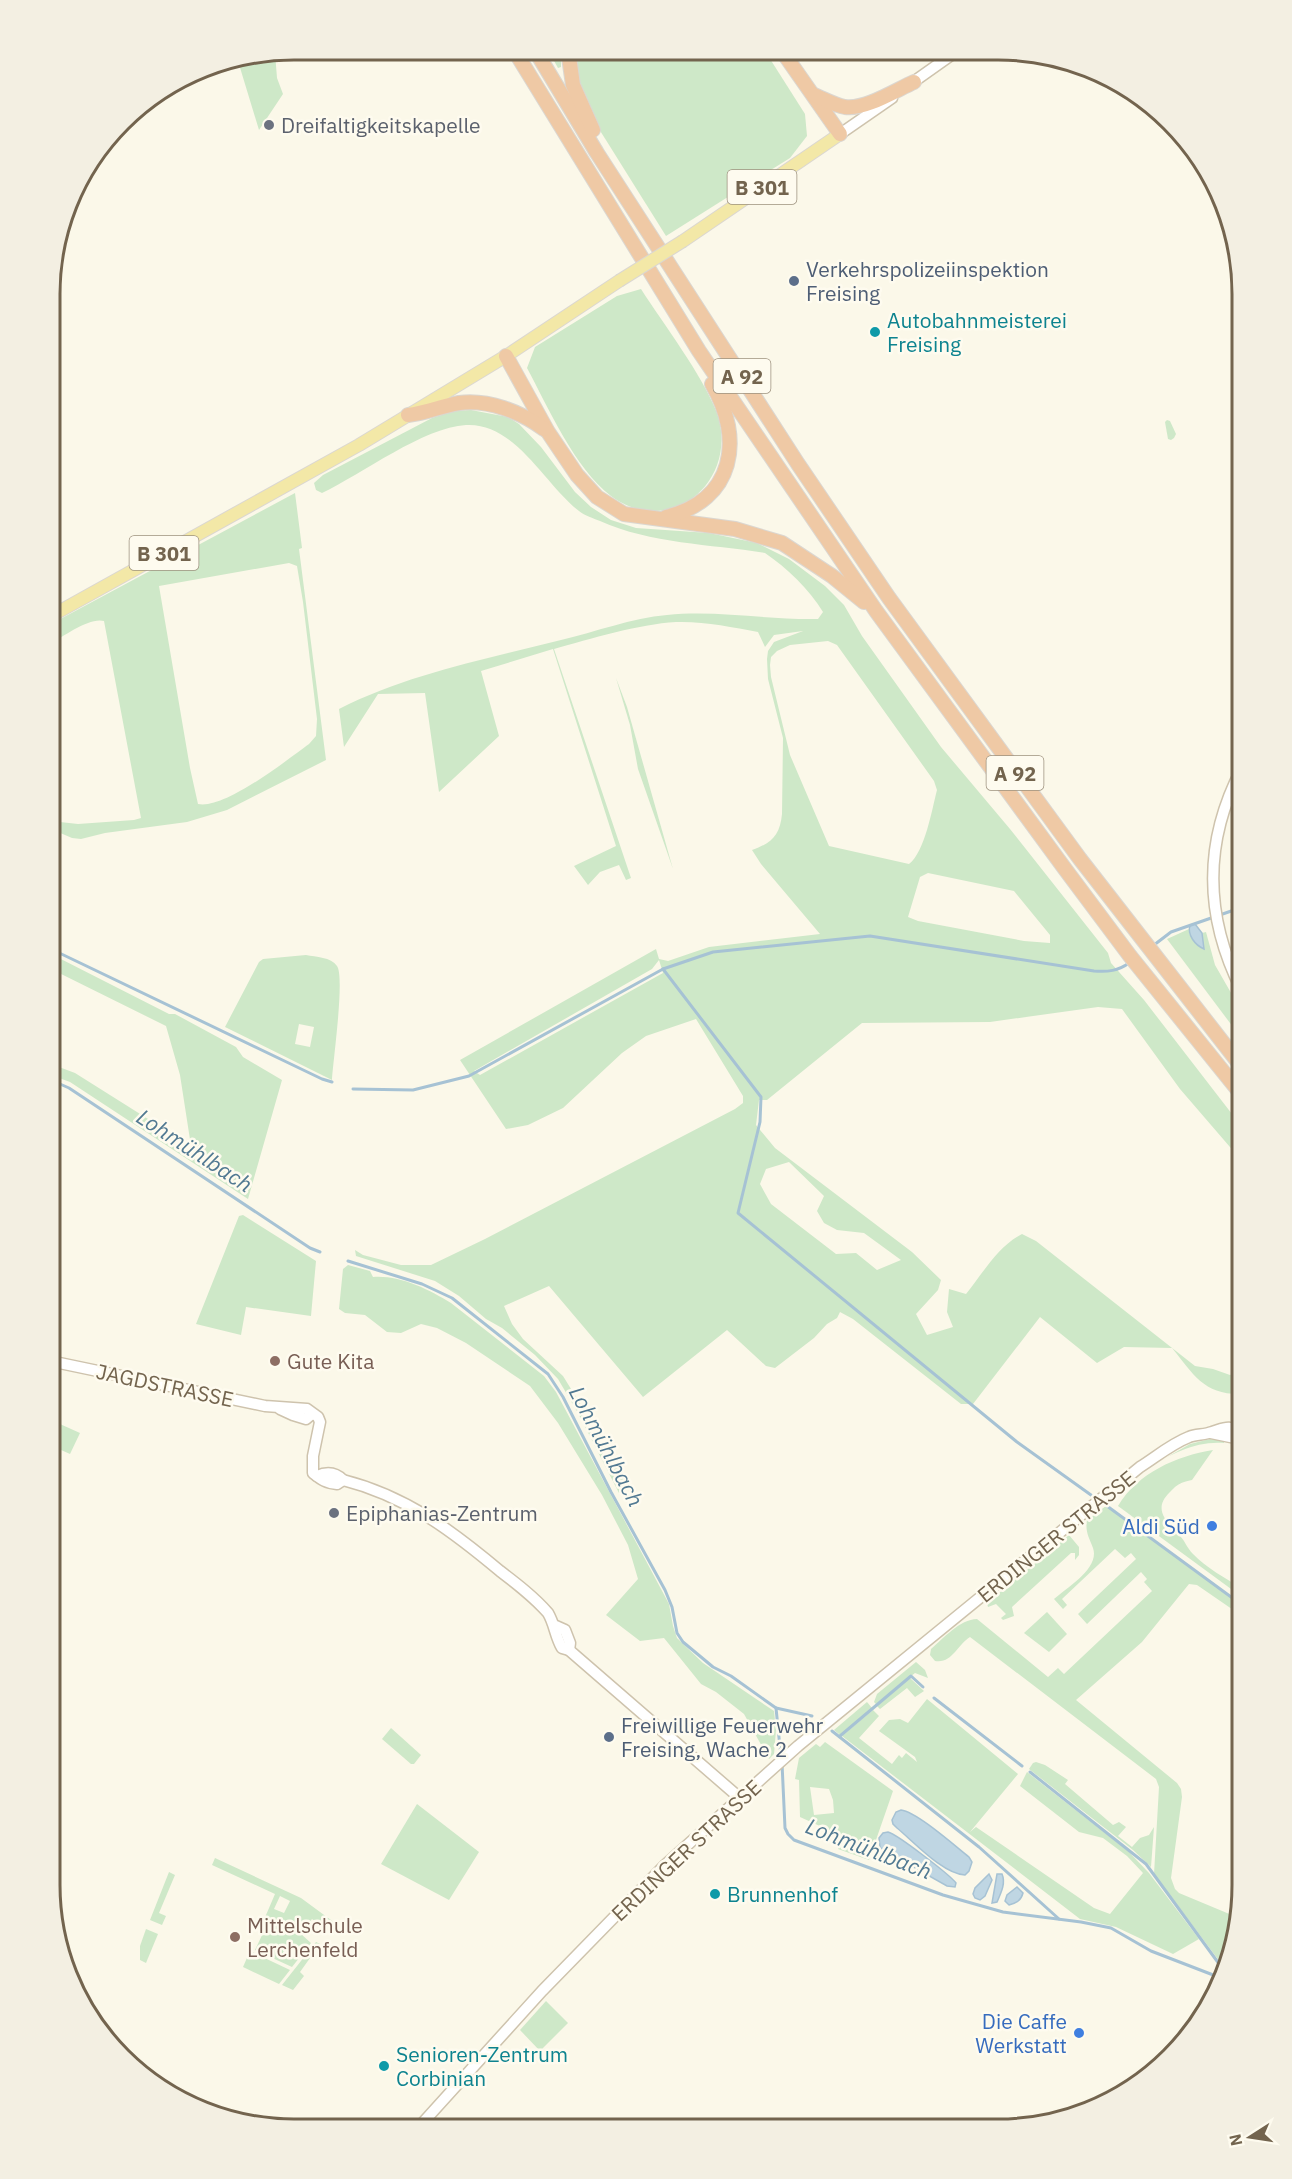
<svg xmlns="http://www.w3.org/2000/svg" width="1292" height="2179" viewBox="0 0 1292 2179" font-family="'IBM Plex Sans',sans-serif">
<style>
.green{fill:#cee8c8;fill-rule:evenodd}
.water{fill:#bfd6e3;stroke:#a6c2d4;stroke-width:1.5}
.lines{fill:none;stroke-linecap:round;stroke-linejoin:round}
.stream{stroke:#a6c2d4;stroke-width:3}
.secondary-casing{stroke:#cec3ad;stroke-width:13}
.primary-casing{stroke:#dbd7d1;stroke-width:14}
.highway-casing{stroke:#dbd7d1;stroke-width:16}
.secondary{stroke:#fff;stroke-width:10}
.primary{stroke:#f3e8a7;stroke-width:12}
.highway{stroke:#efc9a5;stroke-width:14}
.primary-bridge-casing{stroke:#dbd7d1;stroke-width:14;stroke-linecap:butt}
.primary-bridge{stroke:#f3e8a7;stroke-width:12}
.worship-dot{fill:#6b7280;stroke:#fefbef;stroke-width:2}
.service-dot{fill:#5c6f8a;stroke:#fefbef;stroke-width:2}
.culture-dot{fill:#0f9aa8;stroke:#fefbef;stroke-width:2}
.education-dot{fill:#8d6e63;stroke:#fefbef;stroke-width:2}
.shop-dot{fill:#3f7fe0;stroke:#fefbef;stroke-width:2}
.labels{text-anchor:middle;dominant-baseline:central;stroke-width:5;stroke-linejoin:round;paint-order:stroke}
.shield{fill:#fefbef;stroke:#9d917e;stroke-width:1.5}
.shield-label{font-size:20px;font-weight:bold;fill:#73644e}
.worship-label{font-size:21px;fill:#5b616d;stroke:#fefbef;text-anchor:start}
.service-label{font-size:21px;fill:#4e5e75;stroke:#fefbef;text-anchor:start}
.culture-label{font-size:21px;fill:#0d838f;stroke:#fefbef;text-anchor:start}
.education-label{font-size:21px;fill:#785e54;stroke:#fefbef;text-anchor:start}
.street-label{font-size:21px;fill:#73644e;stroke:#fefbef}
.shop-label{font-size:21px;fill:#366cbe;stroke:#fefbef;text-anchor:end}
.water-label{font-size:22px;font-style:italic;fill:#517992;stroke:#fefbef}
.rim{fill:none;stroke:#73644e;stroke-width:3}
</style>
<rect width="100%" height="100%" fill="#fbf8e9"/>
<!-- green -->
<g class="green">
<polygon points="548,50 561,50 561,67 558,68"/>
<polygon points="571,50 765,51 805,114 807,136 790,158 666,236 584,105"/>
<polygon points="275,53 277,78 283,94 259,130 238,61"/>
<path d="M641,289C664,325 702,374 717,413C740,480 671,540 611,496C575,469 548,407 527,368L535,347L617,296Z"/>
<path d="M471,410L508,417L519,424L541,447L575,492L591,507L611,520L636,528L709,533L757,543L789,559L825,586L844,605L862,636L941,747L1010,829L1108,953L1111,963L1144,1000L1242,1127V1161L1180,1089L1122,1009L1098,1007L990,1022L862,1023L767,1100H759L756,1125L775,1148L912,1252L941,1280L938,1290L916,1314L927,1335L953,1327L947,1312L949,1289L966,1294C983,1273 998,1246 1022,1234L1036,1241L1195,1366L1213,1369L1230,1375L1242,1371V1394C1204,1395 1194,1375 1172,1348L1124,1347L1097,1363L1040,1317L973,1404H961L853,1319L840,1312L837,1318L827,1324L814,1338L775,1368L766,1366L727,1330L643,1397L549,1286L504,1306L512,1324L523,1339L563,1376L630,1484L619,1493L578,1413L558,1379L535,1355L502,1328L486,1319L459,1296L435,1281L356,1256L355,1250L363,1255L401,1265H431L485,1239L735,1109L743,1103V1096L696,1019L646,1036L622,1053L563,1108L528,1125L506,1129L460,1060L656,949L659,959L668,961L709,947L820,934L761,864L752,850C772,843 780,835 782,814L783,738L768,679L767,659L768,651L774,642L803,631L774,635L765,647L758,632C732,627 703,621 676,622C639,624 590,639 554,649L631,878L626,880L619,865L600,872L588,885L574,866L616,846L553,649L481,671L499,736L439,792L425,693L378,694L344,747L339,709C408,674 486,659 561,640C595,632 632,618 667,615C717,610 768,620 818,619L823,612C809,589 787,568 765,553C711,544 651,544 600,521C593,518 585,516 579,511C545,485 515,422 466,425C424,427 362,474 322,493L316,490L314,483L323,475L432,418L453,411ZM828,641L837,645L934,781L937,790C932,809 925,852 909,864L829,846L790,755L771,677L770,665L771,657L777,651L790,645ZM928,873L1014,891L1050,935V943L1024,941L918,921L908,917L920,877ZM659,960L663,973L480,1075L474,1071L652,969ZM789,1162L824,1196L817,1211L824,1223L837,1230L864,1233L901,1260L877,1270L856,1253L836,1254L771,1204L760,1184L766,1169Z"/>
<polygon points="1167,420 1170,421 1176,434 1174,438 1171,440 1168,439 1165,422"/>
<path d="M295,493L302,548L299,549L326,760L227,810L187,822L105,833L81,839L72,838L51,829V821L78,824L134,820L141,818L104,621C90,617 63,636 51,644V624ZM289,563L297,566L303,602L317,719L316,736L309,744C287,760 224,810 198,804L190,768L159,586Z"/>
<polygon points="616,678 627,707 673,869 638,769 630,725"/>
<polygon points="1242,833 1242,895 1234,863"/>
<polygon points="1189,929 1190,935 1203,939 1202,933 1206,932 1215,965 1242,1012 1242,1039 1167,939"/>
<polygon points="51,954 169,1014 175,1014 236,1047 243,1057 282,1080 248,1199 70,1082 51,1075 51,1064 75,1073 191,1146 180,1075 166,1026 51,969"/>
<path d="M306,955C316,957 331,957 337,966C345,977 333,1061 332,1080L225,1027L259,962L263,959ZM299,1024L314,1027L310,1047L295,1044Z"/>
<polygon points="243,1215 316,1261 311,1316 246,1307 241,1335 196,1324 239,1216"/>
<path d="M348,1265L370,1271L373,1277C400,1275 428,1289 451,1303L544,1376L556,1392L669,1604L673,1626L677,1638L703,1663L774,1711L776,1730L774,1754L769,1759L744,1714L716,1692L701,1684L664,1638L640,1641L606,1615L638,1579L628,1545L602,1495L558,1423L530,1386L466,1343L437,1328L421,1324L401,1333L387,1332L365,1315L345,1313L339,1309L343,1269Z"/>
<polygon points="51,1420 80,1433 70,1454 50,1445"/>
<path d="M1210,1439L1224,1440V1443C1195,1441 1172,1454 1148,1468L1190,1444Z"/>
<path d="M1213,1450L1192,1480C1179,1483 1178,1484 1169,1493C1152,1510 1168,1523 1180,1536C1185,1541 1187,1548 1193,1554C1206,1568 1226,1578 1242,1589V1597L1118,1506C1138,1473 1176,1456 1213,1450Z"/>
<path d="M1106,1506L1242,1605V1616L1197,1585L1189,1584L1142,1642L1076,1700L1177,1783L1181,1789L1182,1797L1171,1878L1175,1889L1179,1893L1239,1918L1229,1964L1226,1970L1154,1874L1159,1787L1156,1779L970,1637C957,1645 952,1664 935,1661L930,1655L931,1649C943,1639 960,1619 977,1619L1048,1677L1058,1668L1064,1674L1152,1591L1144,1582L1147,1579L1141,1572L1087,1624L1078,1614L1136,1559L1131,1553L1125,1558L1115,1549L1062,1599L1067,1605L1063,1609L1054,1599C1068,1587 1100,1568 1093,1548C1089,1537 1085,1532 1087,1520Z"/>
<polygon points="1069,1535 1079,1547 1079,1555 1075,1560 1075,1553 1071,1553 1012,1607 1014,1616 1003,1620 1001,1618 1006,1614 996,1604 988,1607 987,1603"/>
<polygon points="1047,1612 1067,1634 1049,1652 1024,1633"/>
<polygon points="916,1662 925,1670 928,1678 915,1673 876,1704 874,1702 877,1694"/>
<polygon points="910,1678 924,1691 915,1697 907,1688 880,1709 877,1706"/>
<polygon points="927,1699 1018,1774 970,1832 976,1827 1094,1908 1110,1914 1143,1873 1127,1856 1103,1838 1079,1832 1020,1786 1027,1772 1128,1851 1149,1873 1199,1939 1173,1954 1116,1927 1080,1919 842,1736 873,1710 879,1716 859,1738 892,1764 899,1755 902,1758 906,1753 917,1762 915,1757 879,1731 889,1720 900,1719 908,1723"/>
<polygon points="867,1702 872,1708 840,1735 834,1730"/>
<polygon points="391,1728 421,1755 414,1764 411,1764 382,1739"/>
<path d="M825,1742L893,1791L869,1860L838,1849L842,1839L832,1835L833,1832L800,1817L799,1780L795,1779L799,1758L816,1744L820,1747ZM810,1787L829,1789L833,1800L834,1813L814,1815Z"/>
<polygon points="1036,1762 1045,1765 1068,1780 1065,1784 1113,1825 1119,1822 1126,1827 1118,1836 1132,1847 1140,1838 1149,1835 1154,1827 1151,1867 1133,1850 1029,1769 1033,1763"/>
<polygon points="417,1804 479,1852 449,1900 381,1864"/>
<path d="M215,1858L301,1898L335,1923L329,1931L312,1919L301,1934L311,1943L292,1967L255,1950L264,1931L260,1929L275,1894L212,1865ZM280,1896L290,1901L284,1913L274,1909Z"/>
<polygon points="169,1872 175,1875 159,1913 166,1916 162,1925 150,1920"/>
<polygon points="146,1929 158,1934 146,1963 140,1960 140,1946"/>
<polygon points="316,1942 320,1944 300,1972 304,1976 293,1990 282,1985"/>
<polygon points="250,1951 290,1970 279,1984 243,1967"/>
<polygon points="546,2001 568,2023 540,2051 520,2030"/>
</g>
<!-- water -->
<g class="water">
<path d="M1195,924L1202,933L1204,949C1195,945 1187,935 1190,925Z"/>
<path d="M901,1810C917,1812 955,1846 969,1857L972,1862L969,1871L965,1875C943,1874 914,1842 897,1828L893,1824L892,1820L896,1812Z"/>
<path d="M888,1832C897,1834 950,1875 956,1883L955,1887L947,1886L883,1850L880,1847L879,1838L883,1833Z"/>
<polygon points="989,1874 992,1880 985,1896 980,1900 975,1898 973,1894 975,1888"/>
<path d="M997,1874H1002C1006,1883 1001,1893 997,1902L992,1903Z"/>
<path d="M1017,1887L1023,1893C1021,1901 1016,1903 1009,1905L1005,1901L1007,1895Z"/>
</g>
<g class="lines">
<!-- stream -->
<g class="stream">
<polyline points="1154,945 1171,932 1237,909 1242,919"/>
<polyline points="51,949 322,1079 332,1082"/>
<polyline points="663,969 761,1097 760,1122 738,1213 1017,1442 1091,1495"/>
<polyline points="51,1080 69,1088 310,1248 320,1252"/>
<path d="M353,1089L413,1090L469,1076L663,969L713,952L870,936L1094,971C1108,972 1118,971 1129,963"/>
<polyline points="348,1261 422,1284 452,1298 548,1374 563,1397 611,1492 665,1590 672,1607 677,1633 683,1642 713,1667 731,1676 776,1708 781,1757"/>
<polyline points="1107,1506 1242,1605"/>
<polyline points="934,1698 1022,1766"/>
<polyline points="776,1708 812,1716"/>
<polyline points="832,1731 979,1847 1059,1919"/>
<polyline points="840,1736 911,1676 923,1687"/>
<polyline points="782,1763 785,1828 788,1834 794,1840 943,1895 1003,1912 1081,1922 1111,1928 1151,1951 1221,1978"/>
<polyline points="1030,1772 1146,1864 1225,1972"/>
</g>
<!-- secondary casing -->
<g class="secondary-casing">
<g id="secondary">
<polyline points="909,85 957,51"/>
<polyline points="840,134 892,98"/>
<path d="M1242,991C1204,916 1203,842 1242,768"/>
<path d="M50,1361L265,1406L307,1409L318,1417L320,1422L313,1456V1473C322,1480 326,1483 337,1484L343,1480"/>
<polyline points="280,1409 293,1415 306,1419 312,1414"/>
<polyline points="1211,1433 1235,1438 1241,1433"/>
<path d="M317,1476C326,1472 335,1472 343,1480C406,1496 451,1530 500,1571C517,1584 534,1597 548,1613C555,1625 555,1636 562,1648L569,1650L741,1799"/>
<polyline points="556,1626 565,1630 570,1643 569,1650"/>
<path d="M418,2128L542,1991L665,1865L798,1746L1140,1467C1156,1457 1171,1444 1189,1437C1196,1434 1204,1435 1212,1432C1225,1428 1229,1424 1242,1434"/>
</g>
</g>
<!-- primary casing -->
<g class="primary-casing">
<g id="primary">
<polyline points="683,241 840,134"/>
<polyline points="51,616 359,445 506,356 619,281"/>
</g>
</g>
<!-- highway casing -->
<g class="highway-casing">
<g id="highway">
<polyline points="514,50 699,351 876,611 1065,869 1130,956 1242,1095"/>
<polyline points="535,50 597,153 798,464 889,598 1080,859 1242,1067"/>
<polyline points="568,50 573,85 593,130"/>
<polyline points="782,51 840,134"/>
<path d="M814,95C824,99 834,105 845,107C865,110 896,90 914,82"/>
<polyline points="506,356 548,432 577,475 597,497 624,514 735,529 782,543 832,576 864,602"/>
<path d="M408,415C427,413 441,406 459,403C488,399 521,412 544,429"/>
<path d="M666,517C735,500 744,439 712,384"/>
</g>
</g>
<!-- secondary -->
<use href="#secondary" class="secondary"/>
<!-- primary -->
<use href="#primary" class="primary"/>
<!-- highway -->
<use href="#highway" class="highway"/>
<!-- primary-bridge casing -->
<g class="primary-bridge-casing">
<polyline id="primary-bridge" points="619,281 683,241"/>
</g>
<!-- primary-bridge -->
<use href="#primary-bridge" class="primary-bridge"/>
</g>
<!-- markers -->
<g class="worship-dot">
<circle cx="269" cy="125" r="6"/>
<circle cx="334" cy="1513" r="6"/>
</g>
<g class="service-dot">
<circle cx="794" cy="281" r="6"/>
<circle cx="609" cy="1737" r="6"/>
</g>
<g class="culture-dot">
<circle cx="875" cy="332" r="6"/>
<circle cx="715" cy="1894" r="6"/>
<circle cx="384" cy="2066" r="6"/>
</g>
<g class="education-dot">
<circle cx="275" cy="1361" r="6"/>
<circle cx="235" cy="1937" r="6"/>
</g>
<g class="shop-dot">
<circle cx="1212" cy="1526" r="6"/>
<circle cx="1079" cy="2033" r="6"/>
</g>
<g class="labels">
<!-- shield labels -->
<g class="shield">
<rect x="727.5" y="170" width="69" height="34" rx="4.5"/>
<rect x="713.5" y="359" width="57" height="34" rx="4.5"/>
<rect x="129.5" y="536" width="69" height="34" rx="4.5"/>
<rect x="986.5" y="756" width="57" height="34" rx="4.5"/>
</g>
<g class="shield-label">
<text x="762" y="187">B 301</text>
<text x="742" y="376">A 92</text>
<text x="164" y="553">B 301</text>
<text x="1015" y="773">A 92</text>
</g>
<!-- worship labels -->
<g class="worship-label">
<text x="281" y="125">Dreifaltigkeitskapelle</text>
<text x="346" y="1513">Epiphanias-Zentrum</text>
</g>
<!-- service labels -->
<g class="service-label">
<text x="806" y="269">Verkehrspolizeiinspektion<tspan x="806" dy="24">Freising</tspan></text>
<text x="621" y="1725">Freiwillige Feuerwehr<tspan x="621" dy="24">Freising, Wache 2</tspan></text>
</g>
<!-- culture labels -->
<g class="culture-label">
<text x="887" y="320">Autobahnmeisterei<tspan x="887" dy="24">Freising</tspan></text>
<text x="727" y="1894">Brunnenhof</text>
<text x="396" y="2054">Senioren-Zentrum<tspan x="396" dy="24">Corbinian</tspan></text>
</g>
<!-- education labels -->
<g class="education-label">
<text x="287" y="1361">Gute Kita</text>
<text x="247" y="1925">Mittelschule<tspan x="247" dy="24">Lerchenfeld</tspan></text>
</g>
<!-- street labels -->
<g class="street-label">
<text transform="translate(165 1385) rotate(12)">JAGDSTRASSE</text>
<text transform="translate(1056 1536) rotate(-39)">ERDINGER STRASSE</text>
<text transform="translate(686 1850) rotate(-43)">ERDINGER STRASSE</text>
</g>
<!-- shop labels -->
<g class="shop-label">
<text x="1200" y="1526">Aldi Süd</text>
<text x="1067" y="2021">Die Caffe<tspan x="1067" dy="24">Werkstatt</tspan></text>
</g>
<!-- water labels -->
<g class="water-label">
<text transform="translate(195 1150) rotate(33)">Lohmühlbach</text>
<text transform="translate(607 1446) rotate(62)">Lohmühlbach</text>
<text transform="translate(869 1848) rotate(21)">Lohmühlbach</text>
</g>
</g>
<!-- crop -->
<path d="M0 0H1292V2179H0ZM294 60H998A234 234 0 0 1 1232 294V1885A234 234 0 0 1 998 2119H294A234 234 0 0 1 60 1885V294A234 234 0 0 1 294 60Z" fill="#f3efe2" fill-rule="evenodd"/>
<path class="rim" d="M294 60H998A234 234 0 0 1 1232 294V1885A234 234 0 0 1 998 2119H294A234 234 0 0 1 60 1885V294A234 234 0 0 1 294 60Z"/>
<!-- north arrow -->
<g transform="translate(1250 2137) rotate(258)" stroke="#fefbef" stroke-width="4.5" paint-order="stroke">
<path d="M0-4.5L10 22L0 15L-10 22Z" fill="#73644e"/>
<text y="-9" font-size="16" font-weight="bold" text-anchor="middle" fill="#73644e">N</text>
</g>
</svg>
